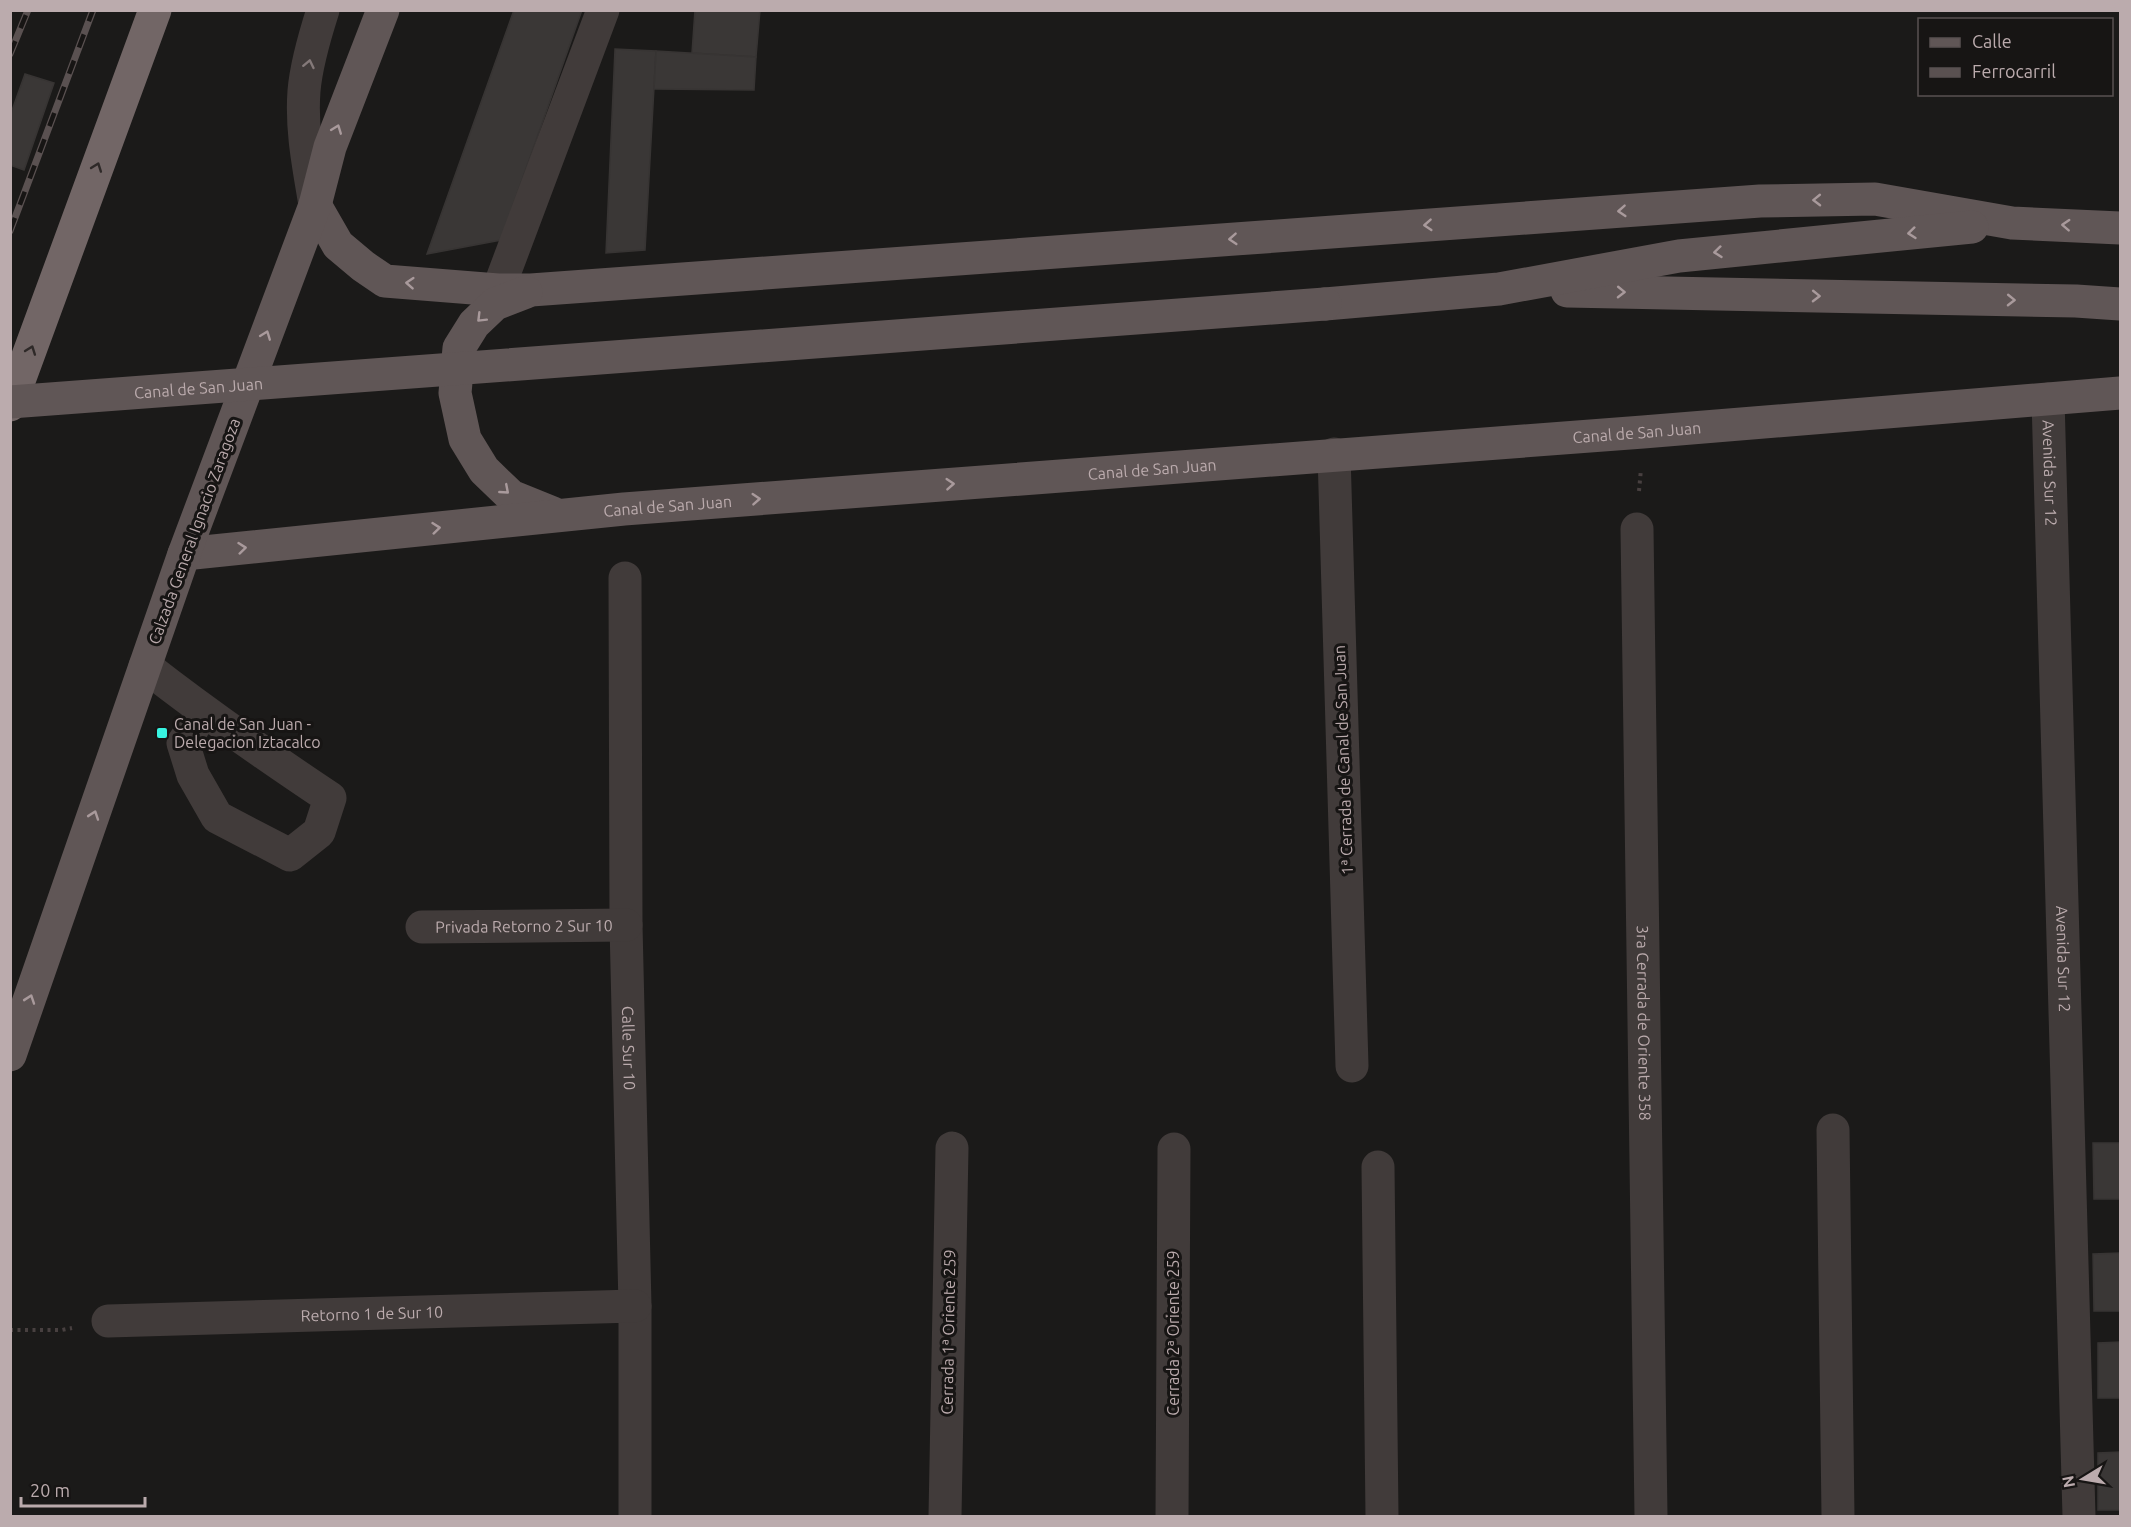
<svg xmlns="http://www.w3.org/2000/svg" width="2131" height="1527" viewBox="0 0 2131 1527" font-family="Ubuntu,sans-serif">
<style>
.building{fill:#3a3736;stroke:#373433;stroke-width:1.5}
.lines{fill:none;stroke-linecap:round;stroke-linejoin:round}
.path{stroke:#484040;stroke-width:4;stroke-dasharray:3 4.5;stroke-linecap:butt}
.minor{stroke:#413b3a;stroke-width:33}
.major{stroke:#605656;stroke-width:33}
.highway{stroke:#726666;stroke-width:33}
.rail-casing{stroke:#5a5151;stroke-width:7}
.rail{stroke:#171514;stroke-width:4.5;stroke-dasharray:14;stroke-linecap:butt}
.major-bridge{stroke:#605656;stroke-width:33}
.oneway{stroke:#847979}
.oneway2{stroke:#a99a9c}
.oneway3{stroke:#2e2928}
.poi-dot{fill:#38f4e1;stroke:#171514;stroke-width:2}
.labels{text-anchor:middle;dominant-baseline:central;stroke-width:6;stroke-linejoin:round;paint-order:stroke}
.street-label{font-size:16px;fill:#bbabad;stroke:#171514}
.poi-label{font-size:16px;fill:#bbabad;stroke:#171514;text-anchor:start}
</style>
<rect width="100%" height="100%" fill="#1b1a19"/>
<!-- building -->
<g class="building">
<polygon points="514,10 582,10 501,240 427,254"/>
<polygon points="695,10 760,10 756,57 692,53"/>
<polygon points="615,49 656,51 645,250 606,253"/>
<polygon points="656,51 756,57 754,90 654,89"/>
<polygon points="25,74 54,83 24,170 10,165 10,116"/>
<polygon points="2093,1143 2120,1143 2120,1199 2094,1199"/>
<polygon points="2120,1253 2120,1311 2094,1311 2093,1254"/>
<polygon points="2120,1342 2120,1398 2098,1398 2098,1343"/>
<polygon points="2120,1452 2120,1510 2098,1510 2098,1453"/>
</g>
<g class="lines">
<!-- path -->
<g class="path">
<polyline points="1639,491 1641,469"/>
<polyline points="10,1330 62,1330 72,1328"/>
</g>
<!-- minor -->
<g class="minor">
<path d="M315,205C309,168 301,130 304,91C306,66 315,35 323,10"/>
<polyline points="498,290 603,10"/>
<path id="s1" d="M2048,399L2079,1516"/>
<polyline points="1334,454 1352,1066"/>
<path id="s2" d="M1637,529L1651,1516"/>
<path id="s3" d="M625,578L626,925L635,1306V1516"/>
<path d="M145,666C205,713 267,756 330,798L319,832L290,855L217,817L193,775L183,743L204,711"/>
<path id="s4" d="M422,927L626,925"/>
<polyline points="1833,1130 1838,1516"/>
<polyline points="1378,1167 1382,1516"/>
<path id="s5" d="M108,1321L635,1306"/>
<polyline points="945,1516 952,1148"/>
<polyline points="1172,1516 1174,1149"/>
</g>
<!-- major -->
<g class="major">
<polyline points="315,205 338,245 363,266 385,281 498,290 531,290 1760,201 1875,199 2012,223 2120,228"/>
<polyline points="1567,291 2076,301 2120,304"/>
<polyline points="526,292 495,304 474,324 459,348 455,393 465,439 484,470 511,496 553,513"/>
<polyline points="1325,304 1499,289 1679,256 1972,227"/>
<path id="s6" d="M184,554L624,509L1643,432L2120,393"/>
<polyline points="10,1055 184,554 315,205 330,147 383,10"/>
</g>
<!-- highway -->
<polyline class="highway" points="10,405 155,10"/>
<!-- rail casing -->
<g class="rail-casing">
<g id="rail">
<polyline points="10,54 28,10"/>
<polyline points="10,231 93,10"/>
</g>
</g>
<!-- rail -->
<use href="#rail" class="rail"/>
<!-- major-bridge -->
<path class="major-bridge" id="s7" d="M10,402L1325,304"/>
</g>
<!-- one-way arrows -->
<defs><path id="oneway-chevron" d="M-2-3.5L2.5 0L-2 3.5" fill="none" stroke-width="1.6" stroke-linecap="round" stroke-linejoin="round" transform="scale(1.5)"/></defs>
<use class="oneway" href="#oneway-chevron" transform="translate(309 64) rotate(-78)"/>
<g class="oneway2">
<use href="#oneway-chevron" transform="translate(337 129) rotate(-69)"/>
<use href="#oneway-chevron" transform="translate(1817 200) rotate(179)"/>
<use href="#oneway-chevron" transform="translate(1622 211) rotate(176)"/>
<use href="#oneway-chevron" transform="translate(1428 225) rotate(176)"/>
<use href="#oneway-chevron" transform="translate(2066 225) rotate(-177)"/>
<use href="#oneway-chevron" transform="translate(1912 233) rotate(174)"/>
<use href="#oneway-chevron" transform="translate(1233 239) rotate(176)"/>
<use href="#oneway-chevron" transform="translate(1718 252) rotate(174)"/>
<use href="#oneway-chevron" transform="translate(410 283) rotate(-176)"/>
<use href="#oneway-chevron" transform="translate(1621 292) rotate(1)"/>
<use href="#oneway-chevron" transform="translate(1816 296) rotate(1)"/>
<use href="#oneway-chevron" transform="translate(2011 300) rotate(1)"/>
<use href="#oneway-chevron" transform="translate(481 318) rotate(135)"/>
<use href="#oneway-chevron" transform="translate(266 335) rotate(-69)"/>
<use href="#oneway-chevron" transform="translate(950 484) rotate(-4)"/>
<use href="#oneway-chevron" transform="translate(505 490) rotate(41)"/>
<use href="#oneway-chevron" transform="translate(756 499) rotate(-4)"/>
<use href="#oneway-chevron" transform="translate(436 528) rotate(-6)"/>
<use href="#oneway-chevron" transform="translate(242 548) rotate(-6)"/>
<use href="#oneway-chevron" transform="translate(94 815) rotate(-71)"/>
<use href="#oneway-chevron" transform="translate(30 999) rotate(-71)"/>
</g>
<g class="oneway3">
<use href="#oneway-chevron" transform="translate(97 167) rotate(-70)"/>
<use href="#oneway-chevron" transform="translate(31 350) rotate(-70)"/>
</g>
<!-- markers -->
<rect class="poi-dot" x="156" y="727" width="12" height="12" rx="3"/>
<g class="labels">
<!-- street labels -->
<g class="street-label">
<text stroke="none"><textPath href="#s7" startOffset="189">Canal de San Juan</textPath></text>
<text stroke="none"><textPath href="#s6" startOffset="1458">Canal de San Juan</textPath></text>
<text stroke="none"><textPath href="#s6" startOffset="972">Canal de San Juan</textPath></text>
<text stroke="none"><textPath href="#s1" startOffset="74">Avenida Sur 12</textPath></text>
<text stroke="none"><textPath href="#s6" startOffset="486">Canal de San Juan</textPath></text>
<text transform="translate(194 531) rotate(-70)">Calzada General Ignacio Zaragoza</text>
<text transform="translate(1343 760) rotate(-92)">1ª Cerrada de Canal de San Juan</text>
<text stroke="none"><textPath href="#s4" startOffset="102">Privada Retorno 2 Sur 10</textPath></text>
<text stroke="none"><textPath href="#s1" startOffset="560">Avenida Sur 12</textPath></text>
<text stroke="none"><textPath href="#s2" startOffset="494">3ra Cerrada de Oriente 358</textPath></text>
<text stroke="none"><textPath href="#s3" startOffset="470">Calle Sur 10</textPath></text>
<text stroke="none"><textPath href="#s5" startOffset="264">Retorno 1 de Sur 10</textPath></text>
<text transform="translate(948 1332) rotate(-89)">Cerrada 1ª Oriente 259</text>
<text transform="translate(1173 1333) rotate(-90)">Cerrada 2ª Oriente 259</text>
</g>
<!-- poi labels -->
<g class="poi-label">
<text x="174" y="724">Canal de San Juan -<tspan x="174" dy="18">Delegacion Iztacalco</tspan></text>
</g>
</g>
<!-- border -->
<rect width="2131" height="1527" fill="none" stroke="#bbabad" stroke-width="24"/>
<!-- legend -->
<rect x="1918" y="18" width="195" height="78" fill="#171514" stroke="#595151" stroke-width="1.5"/>
<rect x="1930" y="38" width="30" height="9" fill="#605656" stroke="#595151" stroke-width="1.5"/>
<text x="1972" y="48" font-size="18" fill="#bbabad">Calle</text>
<rect x="1930" y="68" width="30" height="9" fill="#5a5151" stroke="#595151" stroke-width="1.5"/>
<text x="1972" y="78" font-size="18" fill="#bbabad">Ferrocarril</text>
<!-- north arrow -->
<g transform="translate(2083 1479) rotate(259)" stroke="#171514" stroke-width="4.5" paint-order="stroke">
<path d="M0-4.5L10 22L0 15L-10 22Z" fill="#bbabad"/>
<text y="-9" font-size="16" font-weight="bold" text-anchor="middle" fill="#bbabad">N</text>
</g>
<!-- scale -->
<path d="M21 1497v9h124v-9" fill="none" stroke="#bbabad" stroke-width="3"/>
<text x="30" y="1497" font-size="18" fill="#bbabad" stroke="#171514" stroke-width="4.5" paint-order="stroke">20 m</text>
</svg>
